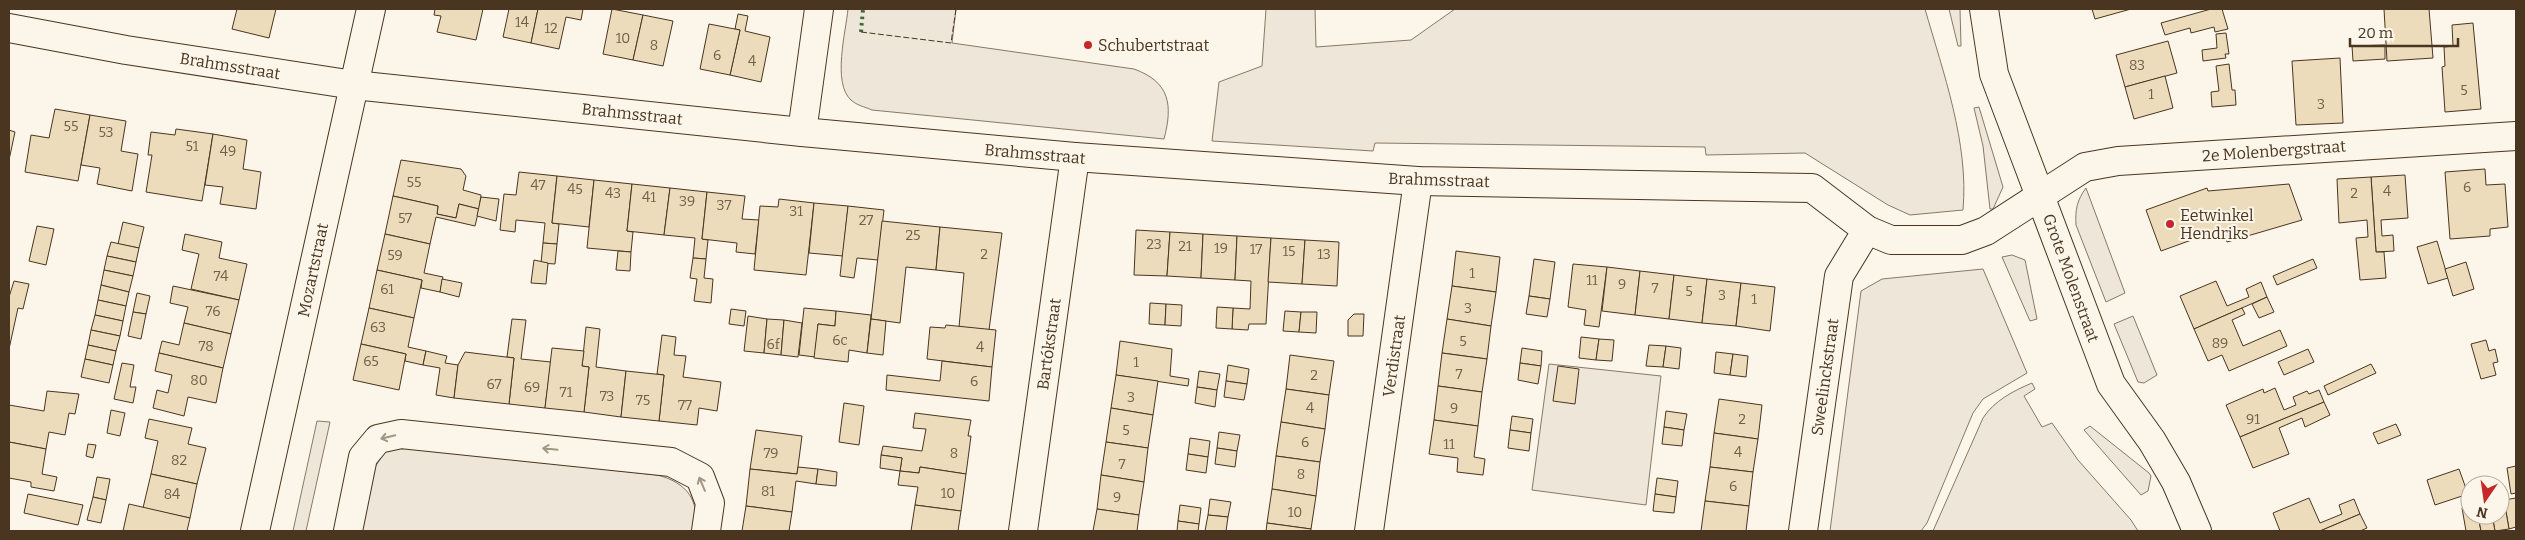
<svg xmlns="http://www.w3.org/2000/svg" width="2525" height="540" viewBox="0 0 2525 540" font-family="Bitter,serif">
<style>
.green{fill:#ede6d9;stroke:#887966}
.building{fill:#ecdcbc;stroke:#4a3520}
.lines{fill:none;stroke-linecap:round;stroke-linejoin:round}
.street-casing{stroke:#4a3520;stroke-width:30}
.secondary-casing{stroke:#4a3520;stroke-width:30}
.street{stroke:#fbf6e9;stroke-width:28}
.secondary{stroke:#fbf6e9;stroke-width:28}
.hedge{stroke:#436837;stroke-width:4;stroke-dasharray:2.5 4;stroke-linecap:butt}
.fence{stroke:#4a3520;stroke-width:1;stroke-dasharray:6 2.5;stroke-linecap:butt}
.oneway{stroke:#a29684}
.poi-dot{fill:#c62828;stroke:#fbf6e9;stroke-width:2}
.labels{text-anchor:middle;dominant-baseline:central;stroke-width:4;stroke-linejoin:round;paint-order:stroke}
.number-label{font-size:14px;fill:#725f47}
.poi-label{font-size:16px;fill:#4a3520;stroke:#fbf6e9;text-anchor:start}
.street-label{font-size:16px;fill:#4a3520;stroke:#fbf6e9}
</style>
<rect width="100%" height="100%" fill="#fbf6e9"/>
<!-- green -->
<g class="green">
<path d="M848,9H956L952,43L1134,69C1170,82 1173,105 1164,139L872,110C865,107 856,105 851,100C832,83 846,31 848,9Z"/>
<path d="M1266,9H1315L1316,47L1411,40L1455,9H1925C1943,72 1969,143 1963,210L1910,215L1888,205L1805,153L1706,155L1705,147L1375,143L1373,151L1212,141L1219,82L1262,66Z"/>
<polygon points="1949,9 1960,9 1961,46 1958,46"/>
<polygon points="1979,107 2003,187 1993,209 1990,209 1983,146 1974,108"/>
<path d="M2086,188L2125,293L2106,302L2076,225C2075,210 2077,200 2086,188Z"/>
<polygon points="2012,255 2025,260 2037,319 2030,321 2002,257"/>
<polygon points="1983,269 2027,373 1983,399 1973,413 1927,523 1921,531 1830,531 1861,291 1882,279"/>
<polygon points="2133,316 2157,375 2144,383 2138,382 2114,324"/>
<polygon points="1549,364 1661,376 1646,505 1532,490"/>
<path d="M2032,383L2035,389L2024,396L2042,427L2052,423L2078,460L2131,520L2138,531H1933L1983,418C1994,401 2013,391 2032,383Z"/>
<polygon points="317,421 330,422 306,531 293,531"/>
<polygon points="2090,426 2149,473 2151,476 2148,491 2141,495 2084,430"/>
<path d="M405,447L657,475C686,482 702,501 693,531H362L375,467L385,452Z"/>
</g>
<!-- building -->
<g class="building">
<polygon points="237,9 276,9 269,38 232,29"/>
<polygon points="435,9 483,9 476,40 437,32 441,16 434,15"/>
<polygon points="509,9 538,9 531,43 503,37"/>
<polygon points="538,9 583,9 581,20 566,17 559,49 531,43"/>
<polygon points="612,9 643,15 633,60 603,54"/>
<polygon points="2092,9 2131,9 2095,19"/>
<polygon points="2211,9 2222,9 2228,29 2215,32 2214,27 2191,33 2190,28 2165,35 2161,23"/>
<polygon points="2384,9 2429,9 2433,58 2387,61"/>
<polygon points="738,14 748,16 745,31 770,37 761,82 730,75 740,30 735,29"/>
<polygon points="643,15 673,21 663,66 633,60"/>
<polygon points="2473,23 2481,109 2445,112 2442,67 2445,66 2444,47 2453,46 2452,25"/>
<polygon points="709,24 740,30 730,75 700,69"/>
<polygon points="2226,33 2229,54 2225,54 2226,58 2203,61 2202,50 2217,48 2216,34"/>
<polygon points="2168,41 2177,73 2125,87 2116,55"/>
<polygon points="2385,45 2385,59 2353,61 2352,46"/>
<polygon points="2340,58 2343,123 2296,125 2292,61"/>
<polygon points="2229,64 2232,90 2235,90 2236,105 2212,107 2211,92 2219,91 2216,66"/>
<polygon points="2165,76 2173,108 2134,119 2125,87"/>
<polygon points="55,109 90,115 78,181 25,172 31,135 49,138"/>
<polygon points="90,115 126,121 121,151 138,154 132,191 97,184 100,168 81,165"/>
<polygon points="176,129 213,134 202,201 146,192 152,155 148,155 151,132 175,135"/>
<polygon points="9,130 15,132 9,160"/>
<polygon points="213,134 247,140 243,169 261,172 256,209 220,204 223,187 205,185"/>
<polygon points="401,160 461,169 466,176 463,190 481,195 479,209 459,204 456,218 437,214 438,206 393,196"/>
<polygon points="2485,169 2486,185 2505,184 2508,227 2490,229 2490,236 2450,239 2445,172"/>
<polygon points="519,172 557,176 552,223 559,224 557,244 543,243 545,223 516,220 515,232 500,230 504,194 516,195"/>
<polygon points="2405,175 2408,218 2381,220 2382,236 2393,235 2394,251 2376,252 2371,177"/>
<polygon points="557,176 594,180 589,227 552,223"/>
<polygon points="2371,177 2376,252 2384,252 2386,278 2360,280 2356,238 2368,237 2367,220 2339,223 2337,179"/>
<polygon points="594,180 632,184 627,231 633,232 631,252 587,248"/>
<polygon points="632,184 670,188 664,235 627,231"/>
<polygon points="2289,184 2302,220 2227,242 2222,229 2161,251 2146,210 2207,188 2208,191"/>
<polygon points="670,188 707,192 702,239 708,240 706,259 693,258 695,238 664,235"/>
<polygon points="707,192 745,196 742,219 759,220 755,254 736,252 737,243 702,239"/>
<polygon points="393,196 438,206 437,214 456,218 459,204 479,209 475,226 436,217 430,244 385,234"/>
<polygon points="481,197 499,199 496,221 477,216"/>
<polygon points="779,199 814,203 806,275 754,270 760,206 778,207"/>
<polygon points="814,203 848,206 843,256 809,253"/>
<polygon points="848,206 884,210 878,260 857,258 854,278 840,276"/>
<polygon points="882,221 940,227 936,270 906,267 900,323 871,319"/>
<polygon points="123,222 144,227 139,248 118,244"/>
<polygon points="37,226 54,229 46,265 29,261"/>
<polygon points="940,227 1002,233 989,330 959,327 964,273 936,270"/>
<polygon points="1136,230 1170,232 1167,276 1134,275"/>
<polygon points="1170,232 1203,234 1201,278 1167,276"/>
<polygon points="185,234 222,242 219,258 247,264 239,300 191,289 199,254 182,250"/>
<polygon points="385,234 430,244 424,273 443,277 440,292 421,288 422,280 377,270"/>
<polygon points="1203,234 1237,236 1235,280 1201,278"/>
<polygon points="1237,236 1271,238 1266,324 1249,324 1248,330 1232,329 1233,308 1250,309 1251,281 1235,280"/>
<polygon points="1271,238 1305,240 1302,284 1268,282"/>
<polygon points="1305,240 1339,242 1337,286 1302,284"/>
<polygon points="2437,241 2448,278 2428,284 2417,247"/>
<polygon points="111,242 139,248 136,262 107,256"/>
<polygon points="543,243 557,244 555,264 541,263"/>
<polygon points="618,251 631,252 630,271 616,270"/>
<polygon points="1456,251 1500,257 1496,292 1452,286"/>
<polygon points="107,256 136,262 133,276 104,270"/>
<polygon points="693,258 706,259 704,278 713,279 711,303 694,301 697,279 690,278"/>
<polygon points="1534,259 1555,262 1550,299 1529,296"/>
<polygon points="2313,259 2317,268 2277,285 2273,276"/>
<polygon points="534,260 548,263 546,284 531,283"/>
<polygon points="2466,262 2474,289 2453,296 2445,269"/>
<polygon points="1573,264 1607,267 1599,327 1584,325 1586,310 1568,307"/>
<polygon points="1607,267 1640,271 1635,315 1602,311"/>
<polygon points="104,270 133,276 129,292 101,285"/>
<polygon points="377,270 422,280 414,318 369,308"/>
<polygon points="1640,271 1674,275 1669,319 1635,315"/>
<polygon points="1674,275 1707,279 1702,323 1669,319"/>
<polygon points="442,279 462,283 459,297 440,292"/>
<polygon points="1707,279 1741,283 1736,326 1702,323"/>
<polygon points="14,281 29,284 23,309 18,308 9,349 9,297"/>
<polygon points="2216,281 2227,306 2249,297 2246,289 2261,282 2267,297 2194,329 2180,296"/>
<polygon points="1741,283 1775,287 1770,331 1736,326"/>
<polygon points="101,285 129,292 126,306 98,300"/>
<polygon points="173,286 239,300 231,334 184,323 188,307 170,303"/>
<polygon points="1452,286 1496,292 1491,326 1447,319"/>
<polygon points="137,293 150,296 146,314 133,312"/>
<polygon points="1529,296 1550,299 1547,317 1526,314"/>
<polygon points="2267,297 2274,312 2259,318 2252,304"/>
<polygon points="98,300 126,306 123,321 95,315"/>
<polygon points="1150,303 1166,304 1165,325 1149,324"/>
<polygon points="1166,304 1182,305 1181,326 1165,325"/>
<polygon points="1217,307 1233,308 1232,329 1216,328"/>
<polygon points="369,308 414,318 408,347 426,351 423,365 405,361 406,354 361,344"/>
<polygon points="804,308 836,311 835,326 818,324 815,357 799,355"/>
<polygon points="2242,308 2245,314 2232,320 2243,346 2280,330 2287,346 2229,371 2222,355 2208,361 2194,329"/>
<polygon points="731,309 746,311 744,326 729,324"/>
<polygon points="836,311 871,315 867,353 849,350 848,362 814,358 818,324 835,326"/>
<polygon points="1285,311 1301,312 1299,332 1283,331"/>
<polygon points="133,312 146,314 141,339 128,336"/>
<polygon points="1301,312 1317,312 1316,333 1299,332"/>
<polygon points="1354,314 1364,314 1363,336 1348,336 1348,320"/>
<polygon points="95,315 123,321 120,336 91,330"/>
<polygon points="748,316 767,319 764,353 744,351"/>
<polygon points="512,319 526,320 521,359 551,362 545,408 509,404 514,358 507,357"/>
<polygon points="767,319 784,320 781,355 764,353"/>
<polygon points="871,319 886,321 883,355 867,353"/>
<polygon points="1447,319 1491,326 1487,359 1442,353"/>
<polygon points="784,320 802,323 798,357 781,355"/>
<polygon points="184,323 231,334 223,368 159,353 162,341 179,345"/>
<polygon points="946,325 996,330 992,367 927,359 930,327 945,328"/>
<polygon points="586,327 600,329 596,367 626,371 621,417 584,412 589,367 582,366"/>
<polygon points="91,330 120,336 116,351 88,345"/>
<polygon points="662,335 676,337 674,355 686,356 683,377 721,382 717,411 699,408 697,425 659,421 664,375 657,374"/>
<polygon points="1581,337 1599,339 1596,360 1579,358"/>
<polygon points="1599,339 1614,340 1612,361 1596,360"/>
<polygon points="2486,340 2489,351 2495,349 2498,362 2493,363 2496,375 2481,379 2471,344"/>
<polygon points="1120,341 1172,349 1170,376 1189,379 1188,386 1116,375"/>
<polygon points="361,344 406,354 399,390 353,380"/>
<polygon points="88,345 116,351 113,365 85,359"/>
<polygon points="1649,345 1666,346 1663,367 1646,366"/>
<polygon points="1666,346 1681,348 1679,369 1663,367"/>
<polygon points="552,348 584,351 582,366 589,367 584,412 545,408"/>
<polygon points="1522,348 1542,351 1541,366 1520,363"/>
<polygon points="2308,349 2314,362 2284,375 2278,362"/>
<polygon points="426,351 447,356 445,363 458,365 454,398 436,395 440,368 423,365"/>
<polygon points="465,352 514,358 509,404 454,398 458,365"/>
<polygon points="1716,352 1733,354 1730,375 1714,373"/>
<polygon points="159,353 223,368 216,403 188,397 184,416 153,408 157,390 168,393 172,375 155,371"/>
<polygon points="1442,353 1487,359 1482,392 1438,386"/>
<polygon points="1733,354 1748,356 1746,377 1730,375"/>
<polygon points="1290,355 1334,361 1329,395 1286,389"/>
<polygon points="85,359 113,365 109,383 81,377"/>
<polygon points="942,361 992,367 989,401 886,390 887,375 940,381"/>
<polygon points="122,363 134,365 130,387 136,387 133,403 114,399"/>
<polygon points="1520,363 1541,366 1538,384 1518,380"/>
<polygon points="2371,364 2376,373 2328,395 2324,386"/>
<polygon points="1228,365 1249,369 1247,384 1226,381"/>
<polygon points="1558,366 1579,369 1575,404 1553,401"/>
<polygon points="626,371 664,375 659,421 621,417"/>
<polygon points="1199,371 1220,374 1217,390 1197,387"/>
<polygon points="1116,375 1158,381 1153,415 1111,408"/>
<polygon points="1226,381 1247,384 1244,400 1224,397"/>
<polygon points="1438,386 1482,392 1478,426 1434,420"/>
<polygon points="1197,387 1217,390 1215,407 1195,403"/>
<polygon points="2275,388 2284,410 2296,405 2293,397 2307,391 2309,394 2319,390 2324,402 2240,437 2226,405 2263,389 2264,393"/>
<polygon points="1286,389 1329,395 1325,429 1281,422"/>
<polygon points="47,391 79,394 75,414 69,413 65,435 49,432 46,449 9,442 9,405 44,411"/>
<polygon points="1719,399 1762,405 1758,439 1714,433"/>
<polygon points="2324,402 2330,415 2305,427 2302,418 2279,428 2289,454 2253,468 2240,437"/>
<polygon points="844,403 864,406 859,445 839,442"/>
<polygon points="1111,408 1153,415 1148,448 1106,442"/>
<polygon points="111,410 125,413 120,436 107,433"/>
<polygon points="1666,411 1687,414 1684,430 1664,427"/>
<polygon points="915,413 971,420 968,436 971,436 966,474 920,467 919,473 900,471 902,458 881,455 883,446 922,451 926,429 913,428"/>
<polygon points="1512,416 1533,419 1531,433 1510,430"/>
<polygon points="149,419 192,428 188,444 206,448 197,484 151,474 158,441 145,438"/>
<polygon points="1434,420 1478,426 1474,457 1485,459 1483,475 1457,472 1458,458 1429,454"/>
<polygon points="1281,422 1325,429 1320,462 1276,456"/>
<polygon points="2396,424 2401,435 2378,444 2373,433"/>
<polygon points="1664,427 1684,430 1682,446 1662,444"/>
<polygon points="756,430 802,436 797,474 750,469"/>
<polygon points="1510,430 1531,433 1529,451 1508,448"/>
<polygon points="1219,432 1240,435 1237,451 1217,448"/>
<polygon points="1714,433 1758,439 1753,472 1710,467"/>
<polygon points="1190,438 1210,441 1208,457 1188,454"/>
<polygon points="9,442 46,449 42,474 57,477 54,491 31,487 31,482 9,478"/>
<polygon points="1106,442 1148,448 1144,482 1101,475"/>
<polygon points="88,444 96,445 93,458 86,456"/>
<polygon points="1217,448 1237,451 1235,467 1215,464"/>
<polygon points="1188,454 1208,457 1206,473 1186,470"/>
<polygon points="881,455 902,458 900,471 880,468"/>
<polygon points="1276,456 1320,462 1316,496 1272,489"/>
<polygon points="2516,466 2516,493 2511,494 2507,468"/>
<polygon points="798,467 818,469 816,484 796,481 792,512 746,506 750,469 797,474"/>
<polygon points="920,467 966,474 961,511 915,505 918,487 898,485 900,471 919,473"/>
<polygon points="1710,467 1753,472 1749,506 1705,501"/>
<polygon points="818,469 837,472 836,486 816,484"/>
<polygon points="2459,469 2468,494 2435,505 2427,480"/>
<polygon points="151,474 197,484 190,518 143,508"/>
<polygon points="1101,475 1144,482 1139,515 1097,509"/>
<polygon points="97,477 110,479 106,500 93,497"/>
<polygon points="1657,478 1678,481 1676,497 1655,494"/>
<polygon points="1272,489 1316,496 1311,529 1267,523"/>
<polygon points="28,494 83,505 78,525 24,513"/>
<polygon points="1655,494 1676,497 1674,513 1653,511"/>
<polygon points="93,497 106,500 101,523 87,520"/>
<polygon points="2309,498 2320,523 2342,514 2339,505 2354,499 2360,514 2320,531 2280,531 2273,513"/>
<polygon points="2516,498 2516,527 2509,529 2504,500"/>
<polygon points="1210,499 1231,502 1228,517 1208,515"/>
<polygon points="2504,500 2509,529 2495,531 2492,515 2500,515 2500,501"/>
<polygon points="1705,501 1749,506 1746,531 1701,531"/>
<polygon points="129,504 190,518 187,531 123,531"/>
<polygon points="915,505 961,511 958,531 911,531"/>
<polygon points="1180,505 1201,508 1199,524 1178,521"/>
<polygon points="746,506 792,512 789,531 742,531"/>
<polygon points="2470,506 2470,515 2478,515 2481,531 2466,531 2462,508"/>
<polygon points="1097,509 1139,515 1137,531 1093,531"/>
<polygon points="2360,514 2367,528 2360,531 2320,531"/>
<polygon points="1208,515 1228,517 1226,531 1205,531"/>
<polygon points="2478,515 2492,515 2495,531 2481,531"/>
<polygon points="1178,521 1199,524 1198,531 1177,531"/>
<polygon points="1267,523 1311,529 1311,531 1266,531"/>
</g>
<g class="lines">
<!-- street casing -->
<g class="street-casing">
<g id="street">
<polyline points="9,28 126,50 354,85 802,132 1075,157 1418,181 1812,188 1867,230 1891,240 1962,240 1986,231 2085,167 2118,161 2516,136"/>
<polyline points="802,132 819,9"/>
<polyline points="255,531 371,9"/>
<polyline points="348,531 363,457 378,439 401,434 671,462 700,477 710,503 706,531"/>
<polyline points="1023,531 1075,157"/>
<polyline points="1369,531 1418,181"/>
<polyline points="1803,531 1839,276 1867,230"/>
</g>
</g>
<!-- secondary casing -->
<g class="secondary-casing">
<polyline id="secondary" points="1984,9 1994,74 2111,384 2152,441 2176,482 2197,531"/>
</g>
<!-- street -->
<use href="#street" class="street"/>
<!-- secondary -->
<use href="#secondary" class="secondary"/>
<!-- hedge -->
<polyline class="hedge" points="861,32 863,9"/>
<!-- fence -->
<polyline class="fence" points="861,32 951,43 956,9"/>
</g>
<!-- one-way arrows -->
<defs><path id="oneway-shaft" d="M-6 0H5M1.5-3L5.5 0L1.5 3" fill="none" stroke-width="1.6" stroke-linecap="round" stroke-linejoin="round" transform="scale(1.25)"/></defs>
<g class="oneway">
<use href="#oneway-shaft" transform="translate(388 437) rotate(166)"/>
<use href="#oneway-shaft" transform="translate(550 449) rotate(-174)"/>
<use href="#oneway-shaft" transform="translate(702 484) rotate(-113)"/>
</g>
<!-- markers -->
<g class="poi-dot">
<circle cx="1088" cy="45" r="5"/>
<circle cx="2170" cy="224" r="5"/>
</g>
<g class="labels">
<!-- number labels -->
<g class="number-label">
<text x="522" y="22">14</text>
<text x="551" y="28">12</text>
<text x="623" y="38">10</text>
<text x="654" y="45">8</text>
<text x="717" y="55">6</text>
<text x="752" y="61">4</text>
<text x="2137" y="65">83</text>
<text x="2464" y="90">5</text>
<text x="2151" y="94">1</text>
<text x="2321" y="104">3</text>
<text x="71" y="126">55</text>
<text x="106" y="132">53</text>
<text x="192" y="146">51</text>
<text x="228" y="151">49</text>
<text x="414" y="182">55</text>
<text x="538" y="185">47</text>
<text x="2467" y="187">6</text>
<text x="575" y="189">45</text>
<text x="2387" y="191">4</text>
<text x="613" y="193">43</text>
<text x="2354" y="193">2</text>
<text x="649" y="197">41</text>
<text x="687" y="201">39</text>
<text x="724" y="205">37</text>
<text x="796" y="211">31</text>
<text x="405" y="218">57</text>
<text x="866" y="220">27</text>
<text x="913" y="235">25</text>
<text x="1154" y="244">23</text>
<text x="1185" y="246">21</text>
<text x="1221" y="248">19</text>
<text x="1256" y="249">17</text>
<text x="1289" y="251">15</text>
<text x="984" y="254">2</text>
<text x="1324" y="254">13</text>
<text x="395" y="255">59</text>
<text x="1472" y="273">1</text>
<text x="221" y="276">74</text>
<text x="1592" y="280">11</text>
<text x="1622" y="284">9</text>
<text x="1655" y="288">7</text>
<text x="387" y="289">61</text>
<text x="1689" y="291">5</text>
<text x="1722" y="295">3</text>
<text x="1754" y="299">1</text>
<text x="1468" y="308">3</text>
<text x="213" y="311">76</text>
<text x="378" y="327">63</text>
<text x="840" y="340">6c</text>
<text x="1463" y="341">5</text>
<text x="2220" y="343">89</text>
<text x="773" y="344">6f</text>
<text x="206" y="346">78</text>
<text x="980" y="347">4</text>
<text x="371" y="361">65</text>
<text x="1136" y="362">1</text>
<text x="1459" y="374">7</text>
<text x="1314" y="375">2</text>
<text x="199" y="380">80</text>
<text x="974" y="381">6</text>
<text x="494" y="384">67</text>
<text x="532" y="387">69</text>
<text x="566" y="392">71</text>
<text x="607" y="396">73</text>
<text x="1131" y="397">3</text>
<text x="643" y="400">75</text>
<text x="685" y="405">77</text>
<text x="1310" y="408">4</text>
<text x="1454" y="408">9</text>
<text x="1742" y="419">2</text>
<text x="2253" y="419">91</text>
<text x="1126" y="430">5</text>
<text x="1305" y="442">6</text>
<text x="1449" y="444">11</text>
<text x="1738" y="452">4</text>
<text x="771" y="453">79</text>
<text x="954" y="453">8</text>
<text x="179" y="460">82</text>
<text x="1122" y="464">7</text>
<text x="1301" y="474">8</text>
<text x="1733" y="486">6</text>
<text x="768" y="491">81</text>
<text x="948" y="493">10</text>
<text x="172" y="494">84</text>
<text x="1117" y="497">9</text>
<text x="1295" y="512">10</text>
</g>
<!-- poi labels -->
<g class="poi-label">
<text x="1098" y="45">Schubertstraat</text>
<text x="2180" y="215">Eetwinkel<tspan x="2180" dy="18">Hendriks</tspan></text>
</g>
<!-- street labels -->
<g class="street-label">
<text transform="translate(230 66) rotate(9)">Brahmsstraat</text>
<text transform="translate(632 114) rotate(6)">Brahmsstraat</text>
<text transform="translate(2274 151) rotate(-4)">2e Molenbergstraat</text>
<text transform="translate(1035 154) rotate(5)">Brahmsstraat</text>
<text transform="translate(1439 180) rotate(2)">Brahmsstraat</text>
<text transform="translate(313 270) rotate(-78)">Mozartstraat</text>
<text transform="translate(2071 278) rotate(70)">Grote Molenstraat</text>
<text transform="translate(1049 344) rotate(-82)">Bartókstraat</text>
<text transform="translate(1394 356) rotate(-82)">Verdistraat</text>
<text transform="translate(1825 377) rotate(-82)">Sweelinckstraat</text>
</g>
</g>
<!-- border -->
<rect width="2525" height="540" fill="none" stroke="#4a3520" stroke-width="20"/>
<!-- north arrow -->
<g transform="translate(2485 500) rotate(193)"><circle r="24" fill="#fbf6e9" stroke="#b4a999"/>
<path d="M0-4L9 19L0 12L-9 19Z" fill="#c62828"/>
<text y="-8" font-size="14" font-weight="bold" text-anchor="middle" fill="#4a3520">N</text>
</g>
<!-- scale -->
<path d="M2350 38v8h108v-8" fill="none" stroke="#4a3520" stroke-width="2.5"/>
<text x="2358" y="38" font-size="15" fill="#4a3520" stroke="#fbf6e9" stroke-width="4" paint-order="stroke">20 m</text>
</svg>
